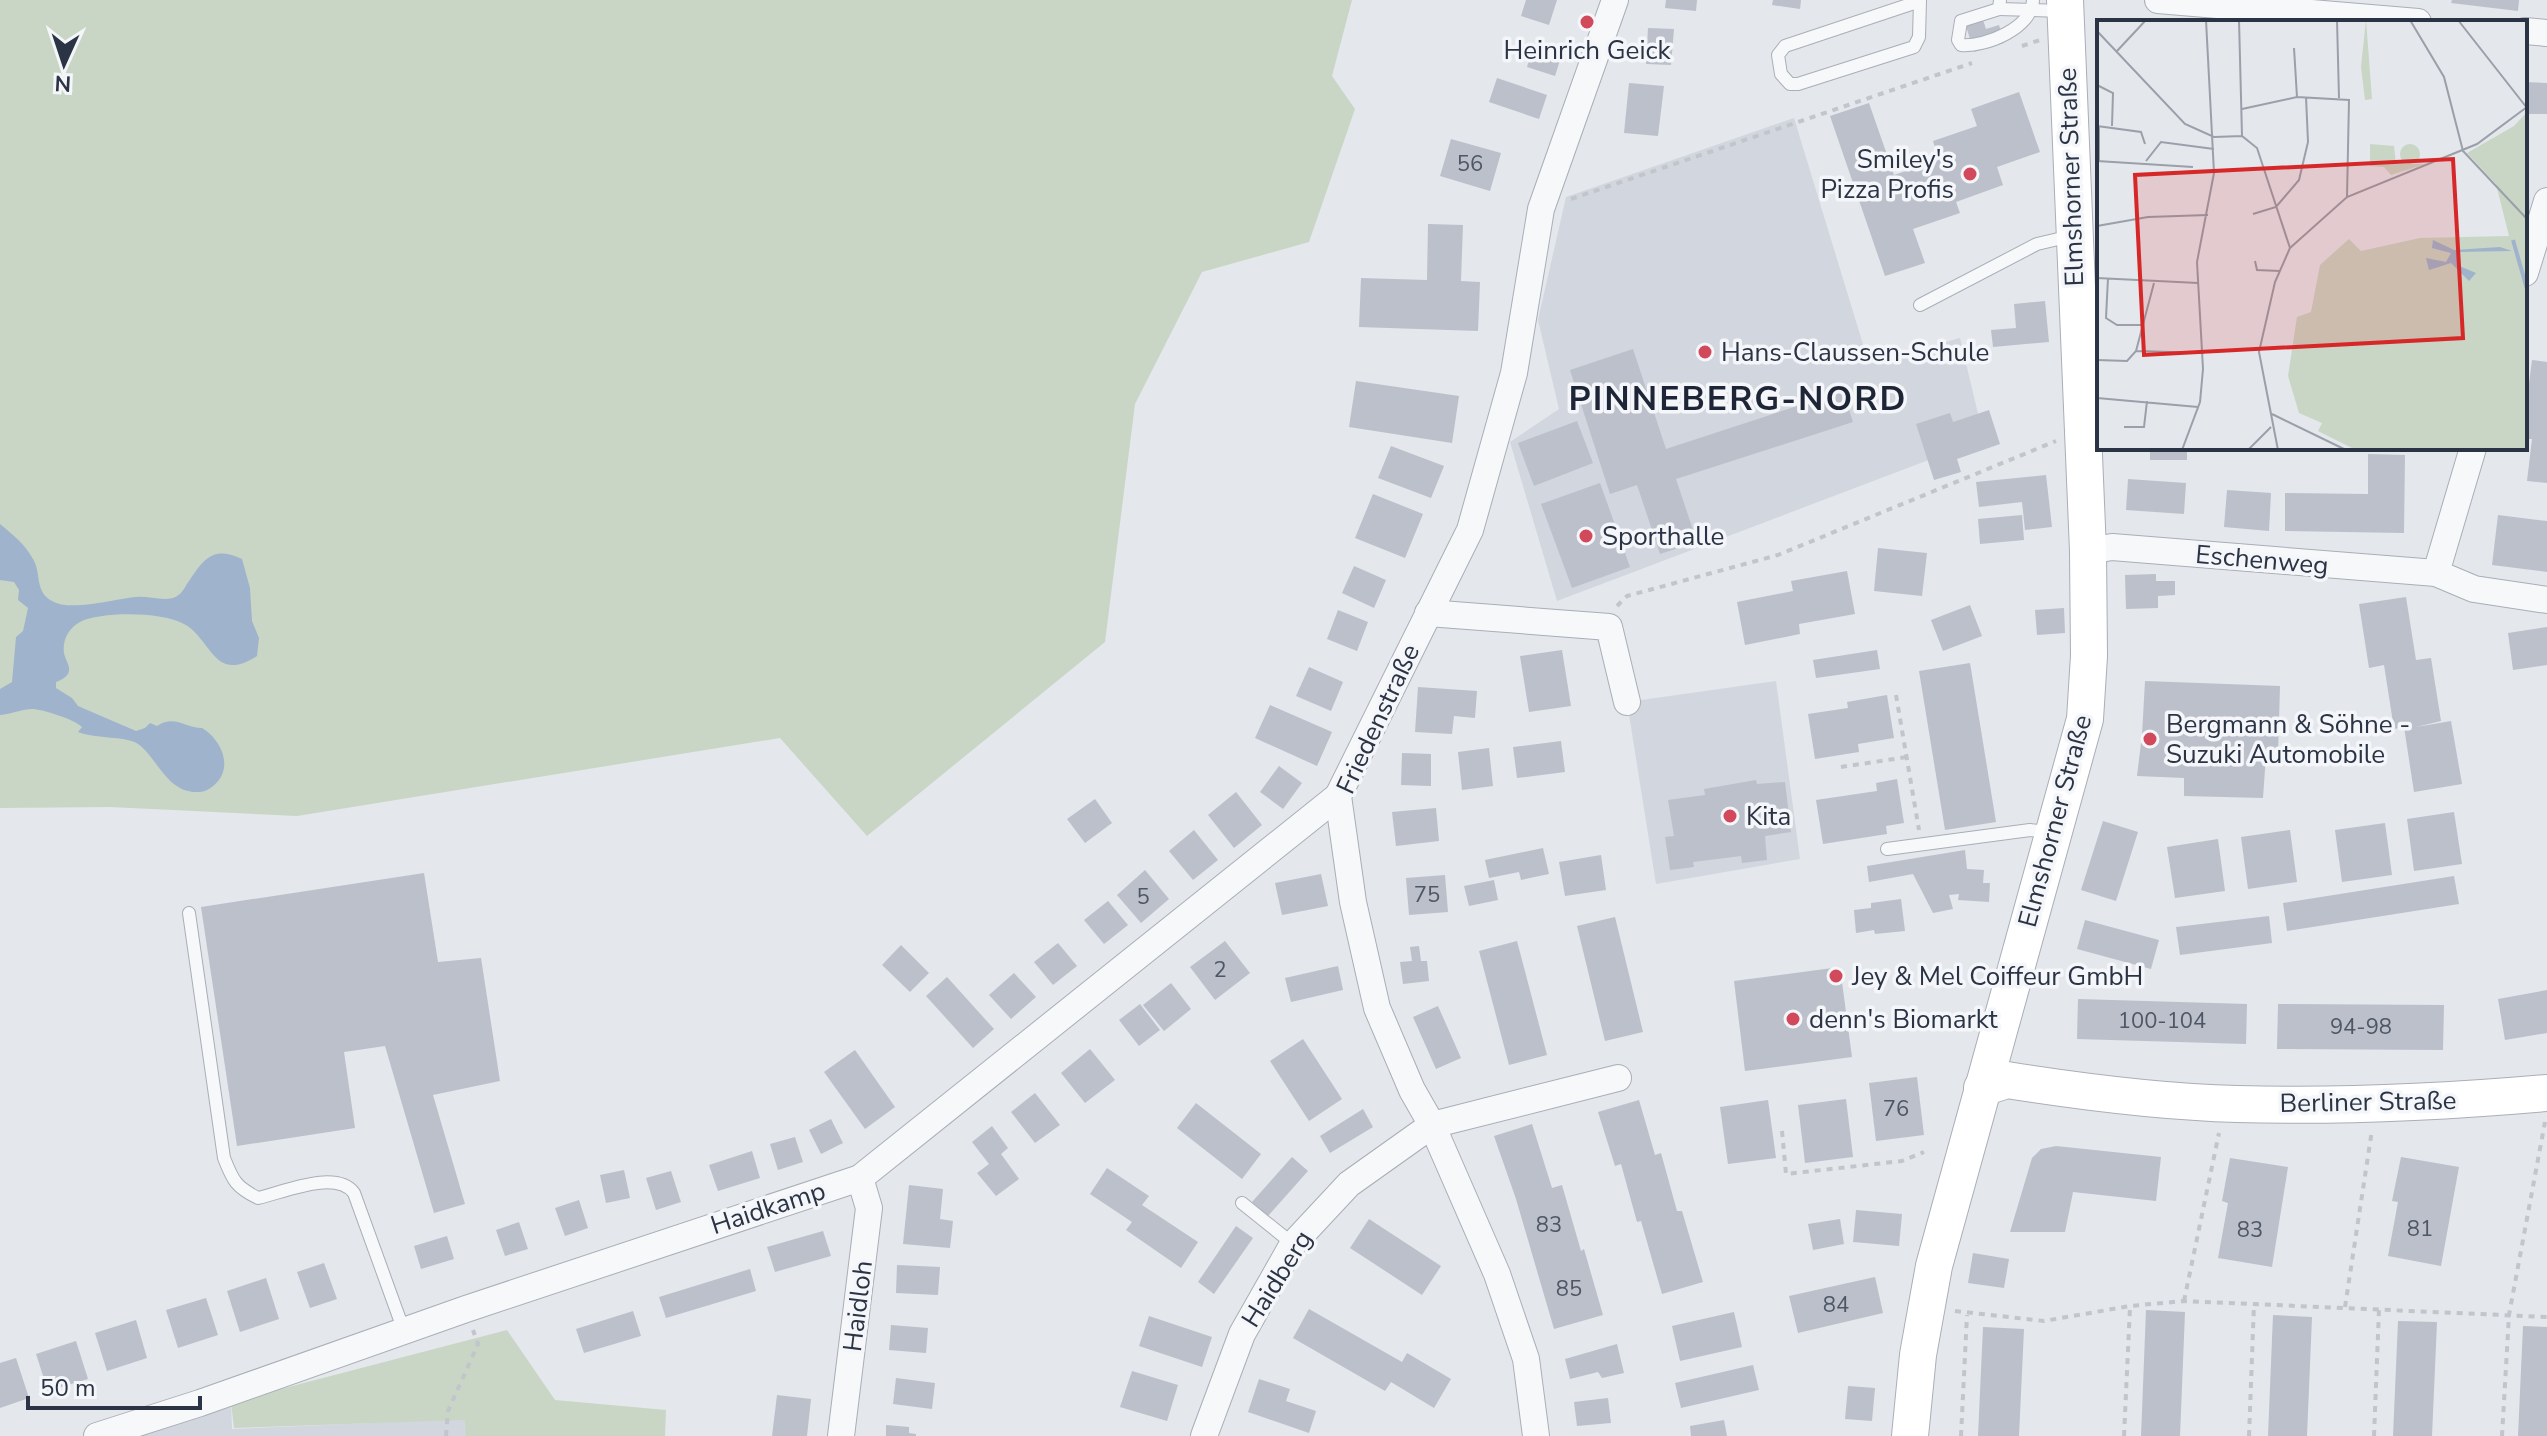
<svg xmlns="http://www.w3.org/2000/svg" width="2547" height="1436" viewBox="0 0 2547 1436" font-family="'Nunito Sans',sans-serif">
<style>
.built{fill:#d2d6de}
.green{fill:#c9d6c5}
.water{fill:#9fb4cc}
.building{fill:#bbc0ca}
.lines{fill:none;stroke-linecap:round;stroke-linejoin:round}
.lane-casing{stroke:#a9aeb7;stroke-width:14}
.street-casing{stroke:#a9aeb7;stroke-width:28}
.secondary-casing{stroke:#a9aeb7;stroke-width:38}
.path{stroke:#c2c5cb;stroke-width:4;stroke-dasharray:6 6;stroke-linecap:butt}
.lane{stroke:#f7f8fa;stroke-width:12}
.street{stroke:#f7f8fa;stroke-width:26}
.secondary{stroke:#fff;stroke-width:36}
.poi-dot{fill:#d1495b;stroke:#f4f6f9;stroke-width:3}
.labels{text-anchor:middle;dominant-baseline:central;stroke-width:7;stroke-linejoin:round;paint-order:stroke}
.number-label{font-size:22px;fill:#4f5766}
.poi-label{font-size:26px;fill:#2b3445;stroke:#f4f6f9;text-anchor:start}
.street-label{font-size:26px;fill:#2b3445;stroke:#f4f6f9}
.district-label{font-size:34px;font-weight:bold;letter-spacing:2px;fill:#1d2536;stroke:#f4f6f9}
.inset-river{fill:none;stroke:#9fb4cc;stroke-width:4}
.inset-road{fill:none;stroke:#9a9fa9;stroke-width:2}
.view{fill:#d62828;fill-opacity:0.15;stroke:#d62828;stroke-width:4}
.inset-edge{fill:none;stroke:#2b3445;stroke-width:4}
</style>
<rect width="100%" height="100%" fill="#e4e7ec"/>
<!-- built -->
<g class="built">
<polygon points="1794,118 1869,364 1960,338 1984,439 1557,601 1510,442 1559,409 1538,320 1566,197"/>
<polygon points="1776,681 1800,859 1656,884 1627,702"/>
<polygon points="231,1402 232,1429 466,1419 466,1436 136,1436"/>
</g>
<!-- green -->
<g class="green">
<polygon points="0,0 1352,0 1332,76 1355,109 1309,242 1202,272 1135,404 1105,642 867,836 780,738 297,816 110,807 0,808"/>
<polygon points="507,1330 555,1400 666,1410 665,1436 466,1436 465,1420 234,1428 231,1402"/>
</g>
<!-- water -->
<path class="water" d="M0,524C13,535 25,544 33,559C42,574 34,591 52,601C70,612 114,599 136,597C148,596 162,601 173,598C182,595 184,588 189,581C205,557 214,546 242,559L250,588L252,621L259,638L257,656C213,684 212,639 184,624C163,612 102,611 80,622C69,628 62,640 64,653C65,659 70,665 69,671C68,677 61,680 56,682V688L72,698L78,706L136,731L145,728L150,723L157,726C174,714 186,728 202,728C219,738 232,762 219,780C214,786 207,792 199,792C167,794 157,757 138,744C127,736 96,739 78,732L82,727C74,719 44,710 33,709C22,709 11,714 0,715V689L12,682L16,637L23,631L28,608L18,600L19,590L14,582L0,580Z"/>
<!-- building -->
<g class="building">
<polygon points="1526,0 1557,0 1549,25 1521,16"/>
<polygon points="1666,0 1697,0 1696,11 1665,8"/>
<polygon points="1773,0 1801,0 1800,9 1772,5"/>
<polygon points="2452,0 2519,0 2518,11 2451,3"/>
<polygon points="1983,20 1986,29 1999,25 2004,43 1974,52 1966,26"/>
<polygon points="1648,28 1674,29 1671,65 1646,64"/>
<polygon points="1534,43 1563,51 1555,76 1527,67"/>
<polygon points="1497,78 1547,95 1539,119 1489,102"/>
<polygon points="2525,82 2547,83 2547,114 2525,114"/>
<polygon points="1629,83 1664,86 1658,136 1624,133"/>
<polygon points="2019,92 2040,152 1997,167 2003,185 1956,202 1960,213 1913,229 1925,263 1885,276 1830,116 1869,103 1894,175 1939,160 1933,141 1977,126 1971,109"/>
<polygon points="1451,139 1501,153 1490,191 1440,176"/>
<polygon points="1428,224 1463,225 1461,281 1480,282 1478,331 1359,327 1361,278 1427,280"/>
<polygon points="2045,301 2049,342 1993,347 1991,330 2016,328 2014,304"/>
<polygon points="1633,349 1666,449 1843,391 1853,422 1676,479 1697,542 1660,554 1637,485 1610,494 1570,370"/>
<polygon points="2532,360 2547,362 2547,483 2527,481 2532,439 2525,439 2525,415"/>
<polygon points="1356,381 1459,396 1452,443 1349,427"/>
<polygon points="1989,410 2000,444 1957,459 1961,472 1934,480 1916,424 1950,413 1953,422"/>
<polygon points="1577,421 1593,463 1534,486 1518,443"/>
<polygon points="1391,446 1444,466 1431,498 1378,478"/>
<rect x="2150" y="448" width="37" height="12"/>
<polygon points="2368,454 2405,455 2404,533 2285,531 2285,493 2368,494"/>
<polygon points="2046,475 2052,527 2025,530 2022,502 1979,507 1976,482"/>
<polygon points="2128,479 2186,483 2184,514 2126,510"/>
<polygon points="1600,483 1630,567 1572,588 1541,504"/>
<polygon points="2227,490 2271,493 2269,531 2224,527"/>
<polygon points="1373,494 1423,514 1405,558 1355,538"/>
<polygon points="2022,515 2024,540 1980,544 1978,519"/>
<polygon points="2498,515 2547,521 2547,572 2492,565"/>
<polygon points="1878,548 1927,553 1922,596 1874,591"/>
<polygon points="1354,566 1386,580 1374,608 1342,593"/>
<polygon points="1847,571 1855,614 1799,624 1800,634 1745,645 1737,602 1793,591 1791,581"/>
<polygon points="2156,574 2156,581 2175,581 2175,595 2158,596 2158,608 2126,609 2125,575"/>
<polygon points="2406,597 2416,660 2431,658 2441,721 2416,727 2451,721 2462,784 2414,792 2404,727 2394,729 2384,665 2369,668 2359,604"/>
<polygon points="1970,605 1982,636 1943,651 1931,620"/>
<polygon points="2064,608 2065,633 2037,635 2035,610"/>
<polygon points="1338,610 1368,622 1357,651 1327,639"/>
<polygon points="2547,627 2547,665 2513,670 2508,633"/>
<polygon points="1562,650 1571,706 1529,712 1520,656"/>
<polygon points="1877,650 1880,669 1816,678 1813,660"/>
<polygon points="1970,663 1996,822 1945,830 1919,671"/>
<polygon points="1309,667 1343,682 1331,711 1296,696"/>
<polygon points="2145,681 2280,686 2278,755 2266,755 2263,798 2184,796 2184,778 2137,776 2142,735"/>
<polygon points="1418,687 1477,691 1475,718 1454,716 1452,734 1415,732"/>
<polygon points="1887,695 1894,738 1858,744 1859,752 1815,759 1808,714 1848,708 1847,702"/>
<polygon points="1270,705 1332,732 1317,766 1255,738"/>
<polygon points="1561,741 1565,772 1517,778 1513,747"/>
<polygon points="1489,748 1493,786 1462,790 1458,752"/>
<polygon points="1402,753 1431,754 1431,786 1401,785"/>
<polygon points="1279,766 1302,783 1283,809 1260,792"/>
<polygon points="1897,779 1904,823 1886,826 1887,834 1823,844 1816,800 1877,791 1876,783"/>
<polygon points="1756,780 1757,784 1785,782 1791,832 1765,836 1767,860 1742,863 1741,856 1693,862 1694,867 1670,870 1665,837 1674,836 1668,800 1705,795 1704,789"/>
<polygon points="1236,792 1262,825 1234,848 1208,815"/>
<polygon points="1095,799 1112,823 1085,843 1067,819"/>
<polygon points="1436,808 1439,841 1396,846 1392,812"/>
<polygon points="2454,812 2462,864 2414,871 2407,819"/>
<polygon points="2103,821 2138,832 2116,901 2081,890"/>
<polygon points="2385,823 2392,875 2342,882 2335,830"/>
<polygon points="1194,830 1218,860 1193,880 1169,851"/>
<polygon points="2290,830 2297,882 2248,889 2241,837"/>
<polygon points="2218,839 2225,891 2175,898 2167,847"/>
<polygon points="1543,848 1549,874 1521,880 1519,872 1489,878 1485,860"/>
<polygon points="1965,850 1967,869 1984,870 1983,883 1990,883 1989,902 1958,900 1959,894 1949,895 1953,909 1933,913 1913,874 1869,882 1867,866"/>
<polygon points="1601,855 1606,890 1565,896 1559,862"/>
<polygon points="1145,870 1169,899 1141,923 1117,895"/>
<polygon points="424,873 438,962 481,958 500,1081 433,1095 465,1204 434,1213 385,1046 344,1052 355,1128 237,1146 201,907"/>
<polygon points="1321,874 1328,906 1282,915 1275,883"/>
<polygon points="1445,875 1448,912 1409,915 1406,878"/>
<polygon points="2454,876 2459,904 2287,931 2283,903"/>
<polygon points="1494,880 1498,900 1469,906 1464,886"/>
<polygon points="1901,899 1905,931 1875,934 1874,930 1856,933 1854,910 1871,908 1871,903"/>
<polygon points="1108,901 1128,925 1104,944 1084,920"/>
<polygon points="2269,916 2272,943 2180,955 2176,927"/>
<polygon points="1615,917 1643,1032 1605,1041 1577,926"/>
<polygon points="2085,920 2159,940 2151,969 2077,949"/>
<polygon points="1225,941 1250,973 1215,1000 1190,967"/>
<polygon points="1517,941 1547,1055 1509,1065 1479,951"/>
<polygon points="1058,943 1077,966 1053,985 1034,962"/>
<polygon points="901,945 929,973 910,992 882,965"/>
<polygon points="1419,946 1421,961 1427,961 1429,981 1403,984 1400,962 1412,961 1410,947"/>
<polygon points="1338,966 1343,990 1291,1002 1285,978"/>
<polygon points="1840,967 1852,1057 1745,1071 1734,981"/>
<polygon points="1014,973 1036,997 1011,1019 989,995"/>
<polygon points="947,977 994,1029 973,1048 926,996"/>
<polygon points="1171,983 1191,1009 1164,1031 1143,1005"/>
<polygon points="2547,990 2547,1033 2505,1040 2498,999"/>
<polygon points="2078,999 2247,1004 2246,1044 2077,1039"/>
<polygon points="1140,1004 1160,1030 1139,1046 1119,1020"/>
<polygon points="2278,1004 2444,1005 2443,1050 2277,1049"/>
<polygon points="1438,1006 1461,1058 1436,1069 1413,1017"/>
<polygon points="1303,1039 1342,1099 1309,1121 1270,1061"/>
<polygon points="1090,1049 1115,1080 1085,1103 1061,1073"/>
<polygon points="855,1050 895,1107 865,1129 824,1072"/>
<polygon points="1917,1077 1924,1135 1876,1141 1869,1083"/>
<polygon points="1035,1093 1060,1125 1035,1143 1011,1112"/>
<polygon points="1846,1099 1853,1157 1805,1163 1798,1105"/>
<polygon points="1639,1100 1655,1155 1661,1153 1677,1211 1682,1211 1703,1282 1662,1294 1641,1221 1637,1222 1621,1164 1615,1166 1598,1112"/>
<polygon points="1768,1100 1776,1158 1728,1164 1720,1107"/>
<polygon points="1196,1103 1261,1154 1242,1179 1177,1128"/>
<polygon points="1363,1109 1373,1127 1330,1153 1320,1136"/>
<polygon points="831,1119 843,1143 821,1154 809,1130"/>
<polygon points="1532,1124 1552,1188 1562,1185 1581,1251 1584,1249 1603,1315 1554,1329 1516,1199 1494,1136"/>
<polygon points="992,1126 1008,1148 1001,1154 1019,1179 996,1196 977,1173 989,1164 972,1142"/>
<polygon points="795,1137 803,1162 778,1170 770,1144"/>
<polygon points="2056,1146 2161,1157 2156,1201 2073,1192 2065,1232 2010,1232 2032,1158 2041,1149"/>
<polygon points="752,1151 760,1178 718,1191 709,1165"/>
<polygon points="1292,1157 1308,1171 1268,1216 1252,1202"/>
<polygon points="2401,1157 2459,1167 2441,1266 2388,1256 2398,1202 2392,1201"/>
<polygon points="2230,1158 2288,1167 2272,1267 2218,1258 2228,1203 2222,1201"/>
<polygon points="1107,1168 1149,1196 1142,1205 1198,1242 1181,1268 1126,1230 1132,1222 1090,1194"/>
<polygon points="624,1170 630,1198 606,1203 600,1175"/>
<polygon points="671,1171 681,1202 656,1210 646,1178"/>
<polygon points="909,1185 943,1189 940,1219 953,1221 950,1248 903,1244"/>
<polygon points="579,1200 588,1228 565,1236 555,1208"/>
<polygon points="1856,1210 1902,1214 1899,1246 1853,1242"/>
<polygon points="1369,1219 1441,1266 1422,1295 1350,1248"/>
<polygon points="1840,1219 1844,1244 1813,1250 1808,1224"/>
<polygon points="519,1222 528,1249 505,1256 496,1230"/>
<polygon points="1236,1226 1253,1238 1214,1294 1198,1282"/>
<polygon points="823,1231 831,1256 775,1272 767,1247"/>
<polygon points="447,1236 454,1259 421,1269 414,1246"/>
<polygon points="1973,1253 2009,1259 2004,1288 1968,1283"/>
<polygon points="324,1263 337,1299 310,1308 297,1272"/>
<polygon points="897,1265 940,1267 938,1295 896,1293"/>
<polygon points="750,1269 756,1291 666,1318 659,1297"/>
<polygon points="1875,1277 1883,1313 1798,1333 1789,1296"/>
<polygon points="266,1278 279,1319 240,1332 227,1291"/>
<polygon points="206,1298 218,1335 178,1348 166,1310"/>
<polygon points="1309,1309 1402,1362 1407,1353 1451,1379 1434,1408 1391,1382 1385,1391 1293,1338"/>
<polygon points="2146,1310 2185,1312 2180,1436 2141,1436"/>
<polygon points="633,1311 641,1336 584,1353 576,1329"/>
<polygon points="1734,1312 1742,1347 1680,1361 1672,1326"/>
<polygon points="2273,1315 2312,1317 2307,1436 2268,1436"/>
<polygon points="1149,1316 1212,1337 1202,1367 1139,1346"/>
<polygon points="136,1320 147,1358 107,1371 95,1333"/>
<polygon points="2398,1321 2437,1322 2432,1436 2393,1436"/>
<polygon points="891,1325 928,1328 926,1353 889,1350"/>
<polygon points="2523,1326 2547,1327 2547,1436 2518,1436"/>
<polygon points="1983,1327 2024,1329 2019,1436 1978,1436"/>
<polygon points="76,1341 88,1379 48,1391 36,1354"/>
<polygon points="1617,1344 1624,1373 1602,1378 1598,1372 1570,1379 1565,1359"/>
<polygon points="16,1358 29,1398 0,1408 0,1363"/>
<polygon points="1753,1365 1759,1390 1681,1408 1675,1383"/>
<polygon points="1132,1371 1178,1385 1167,1421 1120,1407"/>
<polygon points="896,1378 935,1383 932,1409 893,1404"/>
<polygon points="1259,1379 1290,1389 1286,1401 1316,1411 1309,1433 1248,1412"/>
<polygon points="1848,1386 1875,1388 1872,1421 1845,1419"/>
<polygon points="777,1395 811,1399 807,1436 772,1436"/>
<polygon points="1608,1398 1611,1423 1577,1426 1574,1402"/>
<polygon points="1724,1420 1727,1436 1691,1436 1690,1426"/>
<polygon points="886,1425 909,1427 909,1433 916,1434 916,1436 886,1436"/>
</g>
<g class="lines">
<!-- lane casing -->
<g class="lane-casing">
<g id="lane">
<polyline points="2000,0 1999,9 2062,11"/>
<polyline points="1920,1 1785,46 1778,55 1781,74 1790,84 1798,84 1914,47 1919,37 1920,0"/>
<path d="M1999,9L1961,21L1958,40L1961,45C1986,47 2032,28 2033,0"/>
<polyline points="1920,305 2037,244 2071,236"/>
<polyline points="1887,849 2030,830 2049,832"/>
<path d="M189,913L224,1158C233,1181 236,1187 258,1198C284,1192 336,1169 354,1193L404,1331"/>
<polyline points="1242,1203 1293,1244"/>
</g>
</g>
<!-- street casing -->
<g class="street-casing">
<g id="street">
<polyline points="2158,0 2418,22"/>
<polyline points="2525,31 2547,33"/>
<polyline points="2525,273 2547,201"/>
<polyline points="2088,551 2112,547 2436,573 2474,589 2547,600"/>
<polyline points="2436,573 2473,448"/>
<polyline points="1428,613 1609,627 1627,702"/>
<polyline points="97,1436 200,1403 466,1309 860,1178 1338,796"/>
<polyline points="841,1436 869,1208 860,1178"/>
<polyline points="1204,1436 1242,1334 1293,1244 1349,1184 1432,1125 1618,1078"/>
<polyline points="1536,1436 1526,1359 1497,1274 1432,1125 1412,1090 1377,1008 1353,902 1338,796 1470,530 1514,373 1541,209 1615,0"/>
</g>
</g>
<!-- secondary casing -->
<g class="secondary-casing">
<g id="secondary">
<path d="M1982,1088L2007,1080C2083,1092 2161,1102 2237,1104C2341,1107 2444,1102 2547,1093"/>
<polyline points="1910,1436 1918,1355 1934,1266 2085,719 2089,656 2088,551 2065,0"/>
</g>
</g>
<!-- path -->
<g class="path">
<polyline points="2022,46 2040,40"/>
<polyline points="1571,199 1972,63"/>
<polyline points="1617,606 1627,596 1778,555 2056,441"/>
<polyline points="1896,695 1919,830"/>
<polyline points="1841,767 1907,757"/>
<polyline points="1782,1131 1786,1174 1902,1161 1924,1152"/>
<polyline points="2184,1301 2219,1133"/>
<polyline points="2345,1307 2372,1130"/>
<polyline points="1955,1311 2044,1321 2130,1306 2184,1301 2547,1317"/>
<polyline points="446,1436 448,1411 478,1344 473,1330"/>
<polyline points="1961,1436 1967,1315"/>
<polyline points="2124,1436 2130,1307"/>
<polyline points="2249,1436 2254,1304"/>
<polyline points="2374,1436 2379,1309"/>
<polyline points="2502,1436 2509,1315 2545,1122"/>
</g>
<!-- lane -->
<use href="#lane" class="lane"/>
<!-- street -->
<use href="#street" class="street"/>
<!-- secondary -->
<use href="#secondary" class="secondary"/>
</g>
<!-- markers -->
<g class="poi-dot">
<circle cx="1587" cy="22" r="8"/>
<circle cx="1970" cy="174" r="8"/>
<circle cx="1705" cy="352" r="8"/>
<circle cx="1586" cy="536" r="8"/>
<circle cx="2150" cy="739" r="8"/>
<circle cx="1730" cy="816" r="8"/>
<circle cx="1836" cy="976" r="8"/>
<circle cx="1793" cy="1019" r="8"/>
</g>
<g class="labels">
<!-- number labels -->
<g class="number-label">
<text x="1470" y="164">56</text>
<text x="1427" y="895">75</text>
<text x="1143" y="897">5</text>
<text x="1220" y="970">2</text>
<text x="2162" y="1021">100-104</text>
<text x="2361" y="1027">94-98</text>
<text x="1896" y="1109">76</text>
<text x="1549" y="1225">83</text>
<text x="2420" y="1229">81</text>
<text x="2250" y="1230">83</text>
<text x="1569" y="1289">85</text>
<text x="1836" y="1305">84</text>
</g>
<!-- poi labels -->
<g class="poi-label">
<text x="1587" y="50" text-anchor="middle">Heinrich Geick</text>
<text x="1954" y="159" text-anchor="end">Smiley's<tspan x="1954" dy="30">Pizza Profis</tspan></text>
<text x="1721" y="352">Hans-Claussen-Schule</text>
<text x="1602" y="536">Sporthalle</text>
<text x="2166" y="724">Bergmann &amp; Söhne -<tspan x="2166" dy="30">Suzuki Automobile</tspan></text>
<text x="1746" y="816">Kita</text>
<text x="1852" y="976">Jey &amp; Mel Coiffeur GmbH</text>
<text x="1809" y="1019">denn's Biomarkt</text>
</g>
<!-- street labels -->
<g class="street-label">
<text transform="translate(2071 177) rotate(-92)">Elmshorner Straße</text>
<text transform="translate(2262 560) rotate(5)">Eschenweg</text>
<text transform="translate(1378 719) rotate(-65)">Friedenstraße</text>
<text transform="translate(2055 821) rotate(-75)">Elmshorner Straße</text>
<text transform="translate(2368 1102) rotate(-1)">Berliner Straße</text>
<text transform="translate(768 1208) rotate(-18)">Haidkamp</text>
<text transform="translate(1277 1279) rotate(-58)">Haidberg</text>
<text transform="translate(858 1306) rotate(-83)">Haidloh</text>
</g>
<!-- district labels -->
<g class="district-label">
<text x="1738" y="399">PINNEBERG-NORD</text>
</g>
</g>
<!-- overview -->
<g transform="translate(2097 20)">
<rect width="430" height="430" fill="#e4e7ec"/>
<path d="M269,0L275,79L268,80L264,47ZM430,92V430H259L221,411L225,403L202,393L191,356L200,297L214,292L223,245L252,219L264,231L323,218L412,216L399,164L370,133L417,106ZM303 134a10 10 0 1 1 20 0a10 10 0 1 1-20 0ZM273,124L297,126L299,144H328L294,155L287,147L273,146Z" fill="#c9d6c5"/>
<path d="M336,220L357,230L403,227L415,231L361,232L360,245L379,253L372,261L354,243L332,250L329,238L349,242L354,233L335,228Z" fill="#9fb4cc"/>
<path class="inset-river" d="M416,220L430,269"/>
<path class="inset-road" d="M142,0L145,116M218,0H247M240,0L242,78M313,0L347,57L366,131L430,199M361,0L430,88M0,11L88,104L117,117L145,116L160,128L193,228L178,262L162,332L181,430M197,28L200,77M20,31L49,0M0,65L16,73L15,106M145,89L200,77L252,80L250,177M0,106L44,112L48,124M2,106V141M0,141L96,147M49,141L64,122L117,129M156,194L179,187L202,160L211,122L209,77M0,206L51,197L111,195M193,228L250,177L380,124L430,87M158,241L160,250L183,251M0,258L101,263M11,258L9,298L20,305H47M39,331L107,333M0,340L30,341L39,331L57,263M0,378L101,387M175,394L249,430M27,407H47L50,381M85,430L103,382L106,349L100,242L117,153L109,0M151,430L174,407"/>
<path class="view" d="M356,139L366,318L47,335L38,155Z"/>
<rect width="430" height="430" class="inset-edge"/>
</g>
<!-- north arrow -->
<g transform="translate(64 64) rotate(183)" stroke="#f4f6f9" stroke-width="6" paint-order="stroke">
<path d="M0-6L14 30L0 20L-14 30Z" fill="#2b3445"/>
<text y="-12" font-size="22" font-weight="bold" text-anchor="middle" fill="#2b3445">N</text>
</g>
<!-- scale -->
<path d="M28 1396v12h172v-12" fill="none" stroke="#2b3445" stroke-width="4"/>
<text x="40" y="1396" font-size="24" fill="#2b3445" stroke="#f4f6f9" stroke-width="6" paint-order="stroke">50 m</text>
</svg>
